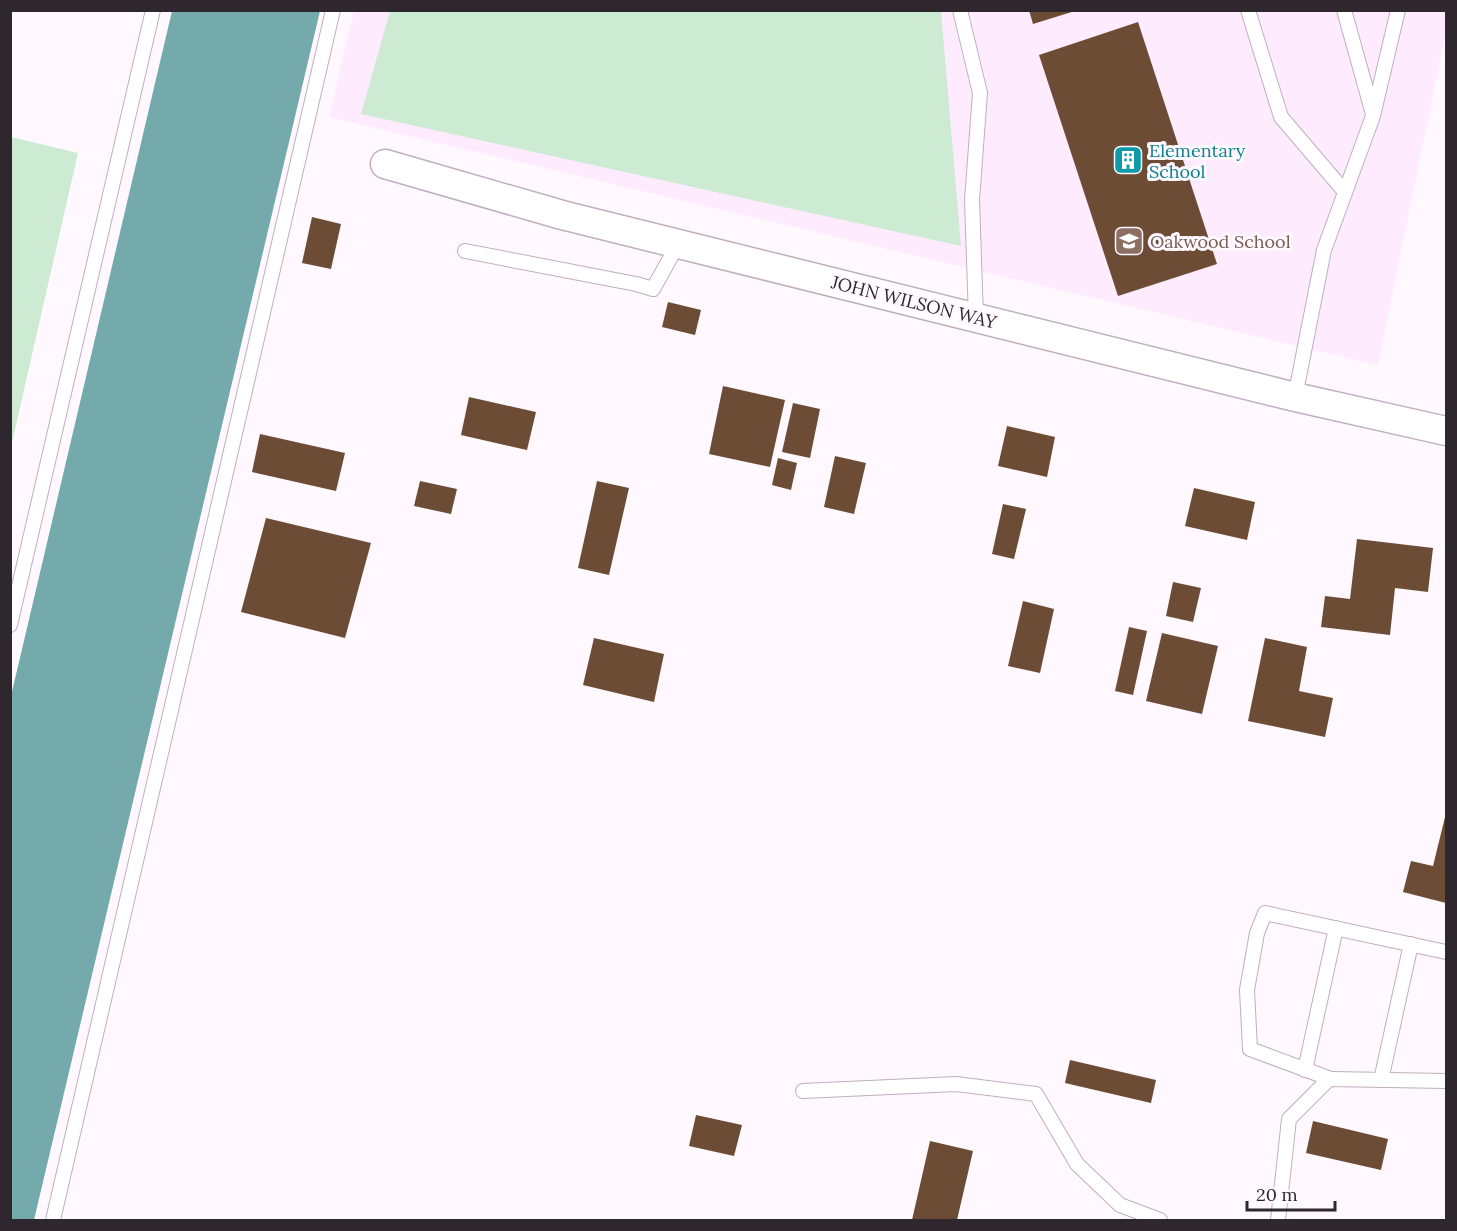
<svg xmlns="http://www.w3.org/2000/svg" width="1457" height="1231" viewBox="0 0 1457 1231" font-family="Lora,serif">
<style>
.built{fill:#feebfd}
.green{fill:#cdebd2}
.water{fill:#75aaac}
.building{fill:#6d4c36}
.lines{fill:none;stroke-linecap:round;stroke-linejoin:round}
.service-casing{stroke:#bfafbf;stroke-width:16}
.minor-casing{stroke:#bfafbf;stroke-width:31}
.service{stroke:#fff;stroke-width:14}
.minor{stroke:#fff;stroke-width:28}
.labels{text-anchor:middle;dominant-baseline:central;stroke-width:6;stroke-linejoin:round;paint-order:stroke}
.culture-label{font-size:18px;fill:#0d838f;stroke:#fff8ff;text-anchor:start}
.education-label{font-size:18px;fill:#785e54;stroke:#fff8ff;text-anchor:start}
.street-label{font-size:18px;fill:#2e282e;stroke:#fff8ff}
</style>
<rect width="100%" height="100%" fill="#fff8ff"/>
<!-- built -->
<polygon class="built" points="354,11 1446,11 1446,31 1378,365 329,117"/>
<!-- green -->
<g class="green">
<polygon points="390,11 941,11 961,246 361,114"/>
<polygon points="11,137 78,153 11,447 10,137"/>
</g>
<!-- water -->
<polygon class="water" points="172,11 320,11 34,1220 11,1220 11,696"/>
<!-- building -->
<g class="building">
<polygon points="1029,10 1075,10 1075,11 1033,24"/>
<polygon points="1138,22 1217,264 1118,296 1039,55"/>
<polygon points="312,217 341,224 331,269 302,263"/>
<polygon points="668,302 701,310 695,335 662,327"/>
<polygon points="723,386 785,400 770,467 709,454"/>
<polygon points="469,397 536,412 527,450 461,435"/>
<polygon points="793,403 820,409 810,458 782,452"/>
<polygon points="1007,426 1055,437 1047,477 998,466"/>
<polygon points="260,434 345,453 336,491 252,472"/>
<polygon points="835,456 866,463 854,514 824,507"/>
<polygon points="778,458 797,463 791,490 772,485"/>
<polygon points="420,481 457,489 451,514 414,506"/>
<polygon points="597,481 629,488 609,575 578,568"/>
<polygon points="1194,488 1255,502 1247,540 1185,526"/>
<polygon points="1003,504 1026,509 1014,559 992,554"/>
<polygon points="266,518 371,543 345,638 241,612"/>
<polygon points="1357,539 1433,548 1428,592 1395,588 1390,635 1321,627 1325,596 1350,599"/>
<polygon points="1173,582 1201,588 1193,622 1166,616"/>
<polygon points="1023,601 1054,609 1040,673 1008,666"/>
<polygon points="1129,627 1147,631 1133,695 1115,691"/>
<polygon points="1162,633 1218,646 1202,714 1146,701"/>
<polygon points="594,638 664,654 654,702 583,685"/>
<polygon points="1265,638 1307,647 1299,691 1333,698 1325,737 1248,721"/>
<polygon points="1446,813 1446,903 1403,892 1411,861 1433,866"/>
<polygon points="1070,1060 1156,1080 1151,1103 1065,1083"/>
<polygon points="696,1115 742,1125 734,1156 689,1146"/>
<polygon points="1313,1121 1388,1139 1381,1170 1306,1153"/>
<polygon points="930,1141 973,1151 957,1220 912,1220"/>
</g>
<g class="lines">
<!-- service casing -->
<g class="service-casing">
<g id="service">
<polyline points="960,10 980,93 972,200 976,318"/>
<polyline points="1248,10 1281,117 1345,192"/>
<polyline points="1344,10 1373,114"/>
<polyline points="465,251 636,284 653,289 678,244"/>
<polyline points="1295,397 1324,250 1373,116 1398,10"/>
<polyline points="10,625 153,10"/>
<polyline points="1305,1070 1336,928"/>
<polyline points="1331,1079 1250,1049 1247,990 1257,933 1265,913 1446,952"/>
<polyline points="1381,1080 1411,944"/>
<polyline points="803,1091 956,1084 1036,1094 1077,1164 1120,1205 1160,1220"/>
<polyline points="53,1220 333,10"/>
<polyline points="1278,1220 1289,1119 1327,1081 1331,1079 1446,1081"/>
</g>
</g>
<!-- minor casing -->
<g class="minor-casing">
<polyline id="minor" points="385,164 562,215 1295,397 1446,431"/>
</g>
<!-- service -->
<use href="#service" class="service"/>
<!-- minor -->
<use href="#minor" class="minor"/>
</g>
<!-- icons -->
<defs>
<g id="building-square" transform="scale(1.5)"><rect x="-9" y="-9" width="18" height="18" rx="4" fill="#0f9aa8" stroke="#fff8ff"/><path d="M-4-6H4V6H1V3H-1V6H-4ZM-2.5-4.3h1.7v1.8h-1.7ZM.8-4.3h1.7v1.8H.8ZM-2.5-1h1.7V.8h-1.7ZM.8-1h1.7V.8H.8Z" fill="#fff"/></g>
<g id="school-square" transform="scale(1.5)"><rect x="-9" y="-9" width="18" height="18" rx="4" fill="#8d6e63" stroke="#fff8ff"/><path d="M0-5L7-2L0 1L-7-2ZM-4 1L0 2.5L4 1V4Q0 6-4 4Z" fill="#fff"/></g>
</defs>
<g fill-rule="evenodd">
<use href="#building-square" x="1128" y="160"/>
<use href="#school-square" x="1129" y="241"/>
</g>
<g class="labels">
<!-- culture labels -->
<g class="culture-label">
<text x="1149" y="150">Elementary<tspan x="1149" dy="21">School</tspan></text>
</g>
<!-- education labels -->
<g class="education-label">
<text x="1150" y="241">Oakwood School</text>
</g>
<!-- street labels -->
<g class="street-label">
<text transform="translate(914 302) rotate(14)">JOHN WILSON WAY</text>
</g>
</g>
<!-- border -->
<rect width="1457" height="1231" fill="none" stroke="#2e282e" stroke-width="24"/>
<!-- scale -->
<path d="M1247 1201v9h88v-9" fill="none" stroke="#2e282e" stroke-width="3"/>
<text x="1256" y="1201" font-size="18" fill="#2e282e" stroke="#fff8ff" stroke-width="4.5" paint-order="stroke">20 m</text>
</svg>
